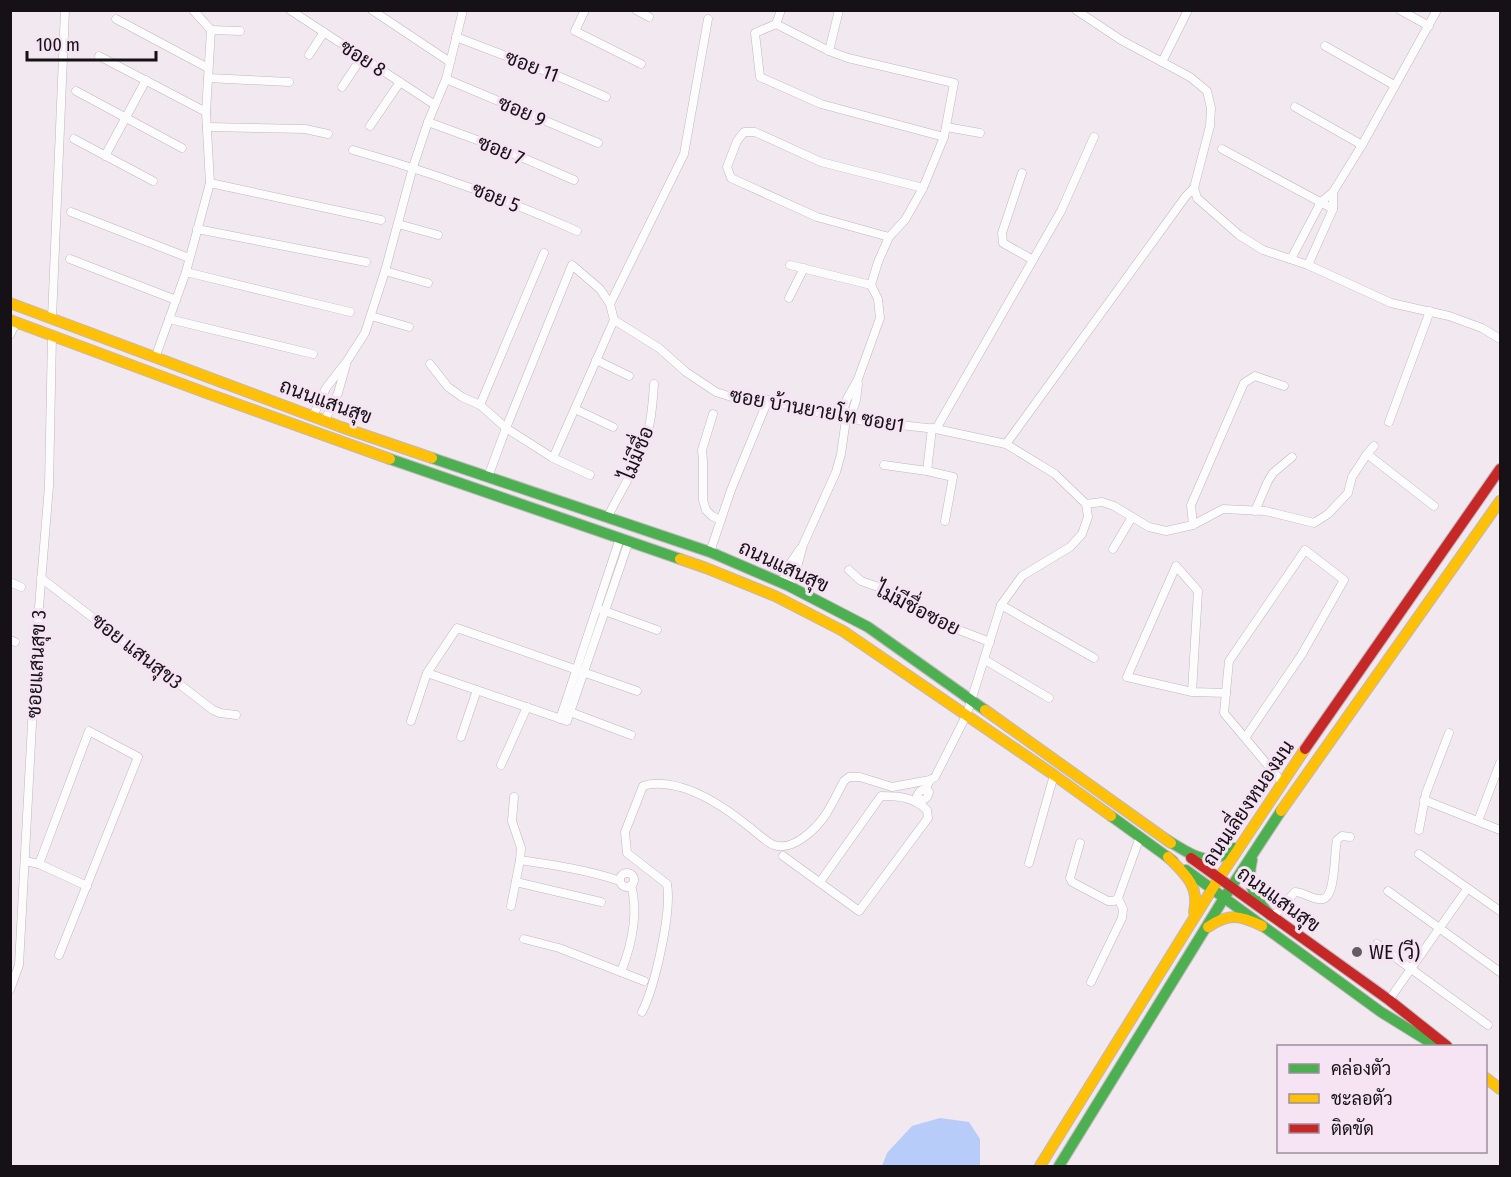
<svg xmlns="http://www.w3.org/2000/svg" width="1511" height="1177" viewBox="0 0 1511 1177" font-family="'Fira Sans Condensed',Sarabun,sans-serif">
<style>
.water{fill:#b7ccf9}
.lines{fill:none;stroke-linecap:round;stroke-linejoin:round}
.street-casing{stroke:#bfb7bd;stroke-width:9}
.fast-casing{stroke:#bfb7bd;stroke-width:12}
.slow-casing{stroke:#bfb7bd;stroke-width:12}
.jam-casing{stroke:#bfb7bd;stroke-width:12}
.street{stroke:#fdfcfd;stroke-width:8}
.fast{stroke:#4caf50;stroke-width:10}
.slow{stroke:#ffc107;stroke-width:10}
.jam{stroke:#c62828;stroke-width:10}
.poi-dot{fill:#635c62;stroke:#f6e4f4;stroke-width:2}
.labels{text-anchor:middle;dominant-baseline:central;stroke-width:6;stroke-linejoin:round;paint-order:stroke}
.street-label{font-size:20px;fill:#161116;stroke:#f6e4f4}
.poi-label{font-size:20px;fill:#161116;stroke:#f6e4f4;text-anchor:start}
</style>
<rect width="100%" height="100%" fill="#f2e8f0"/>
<!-- water -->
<polygon class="water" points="940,1118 969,1122 980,1139 980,1166 882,1166 887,1153 912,1126"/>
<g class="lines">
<!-- street casing -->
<g class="street-casing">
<g id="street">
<polyline points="290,10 435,105"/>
<polyline points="372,10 450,62"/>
<polyline points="585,10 575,31 641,64"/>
<polyline points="636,10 649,17"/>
<polyline points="781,10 776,24 755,33 760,77 821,104 944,137"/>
<polyline points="1076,10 1121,40 1190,77 1207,91 1211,108 1210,126 1194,188 1197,198 1239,235 1263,250 1308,265 1391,303 1449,316 1482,328 1500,339"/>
<polyline points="1400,10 1429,26"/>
<polyline points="116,19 208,68"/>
<polyline points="776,24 829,51 848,58 954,83 944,137 923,188 905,220 889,237 878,262 871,285 878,299 880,318 858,379 847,399 841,417"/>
<polyline points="211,30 240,31"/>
<polyline points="456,37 553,74 606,97"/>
<polyline points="1325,46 1394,85"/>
<polyline points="829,51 839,10"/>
<polyline points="309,55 324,32"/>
<polyline points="99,56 206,112"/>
<polyline points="1162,62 1188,10"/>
<polyline points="208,78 289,82"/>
<polyline points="446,79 598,143"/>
<polyline points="342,87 362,57"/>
<polyline points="76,91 182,148"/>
<polyline points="1295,107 1362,145"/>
<polyline points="428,122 507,151 574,180"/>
<polyline points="370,126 400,82"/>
<polyline points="207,127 305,129 328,134"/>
<polyline points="946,127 980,133"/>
<polyline points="74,139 153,181"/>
<polyline points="1222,149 1333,209"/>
<path d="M353,150C430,172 504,198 577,231"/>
<polyline points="105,156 146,80"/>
<polyline points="1022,173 1002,233 1003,243 1033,260"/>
<polyline points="210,183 381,220"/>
<polyline points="71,212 189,258"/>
<polyline points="398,224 438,235"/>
<polyline points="197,229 366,262"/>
<polyline points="889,237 817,217 731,178 727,167 737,141 744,132 755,132 821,162 923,188"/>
<polyline points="70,259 176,300"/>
<polyline points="1291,259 1321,202 1333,192 1362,145 1437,10"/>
<polyline points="790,265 871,285"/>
<polyline points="1308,265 1333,209 1333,192"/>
<polyline points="385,271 428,283"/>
<polyline points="186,272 350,312"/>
<polyline points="789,298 804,268"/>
<polyline points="371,316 409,327"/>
<polyline points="52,318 65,10"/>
<polyline points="169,319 313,354"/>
<path d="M614,320L659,348L686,372L716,392L744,401L768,400L846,419L936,429L1006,444L1055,474L1086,504L1088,517L1082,534L1070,547L1022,576L1001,605L971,701L966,716L935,777L930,780L926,788L920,791L917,796L919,802C924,800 928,798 929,792L926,788"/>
<polyline points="10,335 16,322"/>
<polyline points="155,358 186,272 210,183 206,112 211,30 193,10"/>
<polyline points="596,360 629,376"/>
<polyline points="430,364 448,387 462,397 480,405 506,428 553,458 590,475"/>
<polyline points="480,405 544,253"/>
<polyline points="575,409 613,427"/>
<polyline points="713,414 702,450 703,461 703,500 706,510 712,516 721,520"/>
<polyline points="313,416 326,388 347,361 365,333 385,271 413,167 428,122 446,79 463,10"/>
<polyline points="850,419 856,400 858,384"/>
<polyline points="325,420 338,393 346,365"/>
<polyline points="1389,422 1430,311"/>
<polyline points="936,429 1061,211 1094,137"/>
<polyline points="1006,444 1186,196 1194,188"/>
<polyline points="1367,454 1434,506"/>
<polyline points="553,458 614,320 610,304 684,154 708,19"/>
<polyline points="884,465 927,471 932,428"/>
<polyline points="927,471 953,477 945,521"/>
<polyline points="488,477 506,428 572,265 600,289 610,304"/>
<polyline points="1086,504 1102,502 1114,506 1149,527 1166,531 1193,525 1223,509 1265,511 1314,523 1328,514 1348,493 1352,477 1367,454 1374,446"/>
<polyline points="1255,511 1268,481 1273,473 1292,457"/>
<path d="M607,518C621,490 640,462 648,431C652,416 653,400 654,384"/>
<polyline points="1193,525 1191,505 1244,383 1255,376 1284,386"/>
<polyline points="1113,549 1132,517"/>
<polyline points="710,552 731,490 768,400"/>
<polyline points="849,570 861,581 884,589 905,599 936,620 959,630 990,642"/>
<polyline points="41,578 213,710 220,713 236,715"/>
<polyline points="10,582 21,587"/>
<polyline points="782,582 790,564 800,549"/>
<polyline points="789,586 797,567 803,545 836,472 841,454 846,419"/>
<polyline points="1001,605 1094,658"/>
<polyline points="602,610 657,630"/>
<polyline points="10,640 15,642"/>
<polyline points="985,660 1049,698"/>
<polyline points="427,673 567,721 629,541"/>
<polyline points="1192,692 1198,591 1176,566 1127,677 1192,692 1226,693"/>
<polyline points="570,712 631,735"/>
<polyline points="560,719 620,538"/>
<polyline points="411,721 427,673 457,628 637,691"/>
<polyline points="461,737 477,690"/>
<polyline points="1245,738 1302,654 1344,580 1305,550 1229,661 1224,713 1282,782"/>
<polyline points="501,765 527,707"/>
<path d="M514,797L512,821L521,848L520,860C554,865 588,870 620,881"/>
<polyline points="1424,800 1500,830"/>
<polyline points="1478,821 1500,763"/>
<polyline points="1419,830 1426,793 1449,733"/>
<polyline points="1080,843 1070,878 1072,882 1108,901 1114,901 1118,898 1140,837"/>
<polyline points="1419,854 1500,911"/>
<path d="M783,856L859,911L928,818L927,810C913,797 900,796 881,796L820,882"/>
<polyline points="25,861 39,864 87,886"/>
<polyline points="1029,863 1054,775"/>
<polyline points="39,864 89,731 138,757 59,955"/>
<circle cx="627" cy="880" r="7"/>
<polyline points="516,882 601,902"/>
<polyline points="1388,891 1500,972"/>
<polyline points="511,906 520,860"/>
<path d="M1273,917L1295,892C1304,892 1314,901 1323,899C1336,896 1334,852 1337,840L1342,836L1350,837"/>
<polyline points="524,939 559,948 644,981"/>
<polyline points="1377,944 1488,1025"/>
<path d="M621,972C632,944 639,914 631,885"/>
<polyline points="1091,982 1122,918 1123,909 1118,898"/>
<polyline points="10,990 19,965 37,631 49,486 52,336"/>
<polyline points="1389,1000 1467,889"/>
<path d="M642,1012C655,986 672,912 667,884L627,853L625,832L643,786C654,782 668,784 680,787C705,794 727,809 748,826C755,831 767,843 774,845C793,852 817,828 826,814C833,803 838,792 844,781L849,777H860L892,787L930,780"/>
</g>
</g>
<!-- fast casing -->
<g class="fast-casing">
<g id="fast">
<polyline points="432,458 710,552 789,586 868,627 985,710"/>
<polyline points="390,459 680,559"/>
<polyline points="1111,816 1173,861"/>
<path d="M1167,840C1191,854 1208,870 1234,848"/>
<path d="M1252,860C1246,885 1254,897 1270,915"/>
<polyline points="1186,870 1381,1012 1436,1046"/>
<polyline points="1059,1166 1224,898 1281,811"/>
</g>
</g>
<!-- slow casing -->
<g class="slow-casing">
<g id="slow">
<polyline points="10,303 341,427 432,458"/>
<polyline points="10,320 209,394 390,459"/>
<polyline points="680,559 706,568 775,596 843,631 1054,775 1111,816"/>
<polyline points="985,710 1171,843"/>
<polyline points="1281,811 1500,501"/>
<path d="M1168,857C1185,874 1200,886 1194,912"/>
<path d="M1208,927C1229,913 1240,915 1262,926"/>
<polyline points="1486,1078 1500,1089"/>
<polyline points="1040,1166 1219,878 1305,749"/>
</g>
</g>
<!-- jam casing -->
<g class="jam-casing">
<g id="jam">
<polyline points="1305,749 1500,469"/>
<polyline points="1191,858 1389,1000 1447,1046"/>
</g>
</g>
<!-- street -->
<use href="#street" class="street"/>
<!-- fast -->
<use href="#fast" class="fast"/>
<!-- slow -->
<use href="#slow" class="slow"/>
<!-- jam -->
<use href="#jam" class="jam"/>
</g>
<!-- markers -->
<circle class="poi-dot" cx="1357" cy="952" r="6"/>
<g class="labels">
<!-- street labels -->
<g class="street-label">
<text transform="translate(363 58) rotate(33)">ซอย 8</text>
<text transform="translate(532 66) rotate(21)">ซอย 11</text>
<text transform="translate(522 111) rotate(23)">ซอย 9</text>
<text transform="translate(501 150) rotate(22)">ซอย 7</text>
<text transform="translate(496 197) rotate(22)">ซอย 5</text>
<text transform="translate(326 401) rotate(20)">ถนนแสนสุข</text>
<text transform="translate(817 410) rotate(10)">ซอย บ้านยายโท ซอย1</text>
<text transform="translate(637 453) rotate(-68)">ไม่มีชื่อ</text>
<text transform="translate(784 566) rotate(25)">ถนนแสนสุข</text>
<text transform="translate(918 609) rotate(27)">ไม่มีชื่อซอย</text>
<text transform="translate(137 651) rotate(38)">ซอย แสนสุข3</text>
<text transform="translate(36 664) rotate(-87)">ซอยแสนสุข 3</text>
<text transform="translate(1248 803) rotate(-56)">ถนนเลี่ยงหนองมน</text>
<text transform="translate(1279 899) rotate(36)">ถนนแสนสุข</text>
</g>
<!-- poi labels -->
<g class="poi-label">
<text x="1369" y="952">WE (วี)</text>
</g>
</g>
<!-- border -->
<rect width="1511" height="1177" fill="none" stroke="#161116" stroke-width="24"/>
<!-- legend -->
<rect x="1277" y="1045" width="210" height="108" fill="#f6e4f4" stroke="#9c909b" stroke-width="1.5"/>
<rect x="1289" y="1064" width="30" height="9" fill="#4caf50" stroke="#9c909b" stroke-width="1.5"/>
<text x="1331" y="1075" font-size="18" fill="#161116">คล่องตัว</text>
<rect x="1289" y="1094" width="30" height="9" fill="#ffc107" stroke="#9c909b" stroke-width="1.5"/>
<text x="1331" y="1105" font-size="18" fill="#161116">ชะลอตัว</text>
<rect x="1289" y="1124" width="30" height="9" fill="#c62828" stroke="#9c909b" stroke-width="1.5"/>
<text x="1331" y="1135" font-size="18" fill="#161116">ติดขัด</text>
<!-- scale -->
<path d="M27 51v9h129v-9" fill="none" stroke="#161116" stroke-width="3"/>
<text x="36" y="51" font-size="18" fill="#161116" stroke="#f6e4f4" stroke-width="4.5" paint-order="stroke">100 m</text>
</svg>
